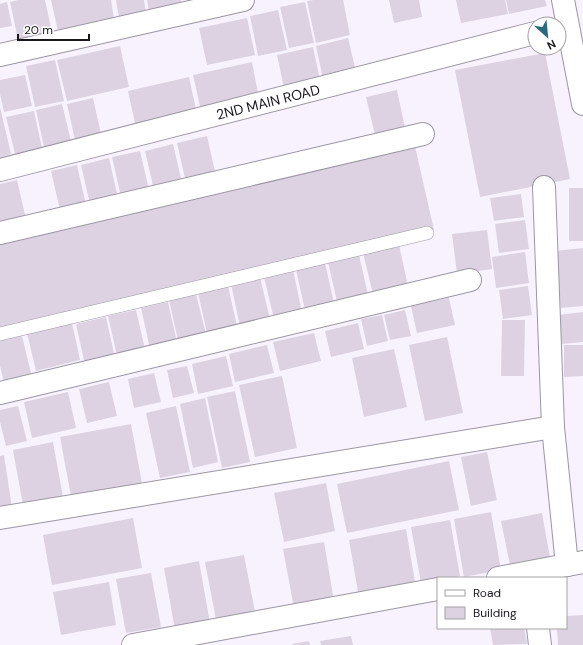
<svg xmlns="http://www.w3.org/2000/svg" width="583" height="645" viewBox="0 0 583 645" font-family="'DM Sans',sans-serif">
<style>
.building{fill:#ddd2e1}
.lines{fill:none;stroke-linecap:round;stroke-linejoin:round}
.service-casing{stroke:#9c96a4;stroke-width:14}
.minor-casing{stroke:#9c96a4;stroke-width:24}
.service{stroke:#fff;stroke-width:13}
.minor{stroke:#fff;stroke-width:22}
.labels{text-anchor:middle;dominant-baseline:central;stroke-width:3;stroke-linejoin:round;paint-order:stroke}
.street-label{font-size:14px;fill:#19161c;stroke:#fff}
</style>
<rect width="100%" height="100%" fill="#f8f2ff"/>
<!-- building -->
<g class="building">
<polygon points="18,0 45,0 53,37 19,44 10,2"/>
<polygon points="51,0 111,0 114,19 58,31"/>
<polygon points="116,0 144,0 146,13 119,18"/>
<polygon points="147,0 181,0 182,5 149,12"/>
<polygon points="314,0 343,0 350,35 316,43 307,1"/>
<polygon points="389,0 419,0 422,17 394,23"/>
<polygon points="456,0 505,0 508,14 461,23"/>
<polygon points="506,0 545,0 547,6 509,14"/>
<polygon points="7,2 12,26 0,28 0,4"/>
<polygon points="305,2 314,43 289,48 280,7"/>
<polygon points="278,10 287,50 258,56 250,16"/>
<polygon points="247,18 255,55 207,65 199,28"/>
<polygon points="348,38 356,72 323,79 316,46"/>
<polygon points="120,46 129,87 67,101 57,60"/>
<polygon points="313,47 320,80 284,88 277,55"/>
<polygon points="545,53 570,179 480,197 455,70"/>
<polygon points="55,60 64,101 35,107 26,66"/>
<polygon points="252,62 259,98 201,111 193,75"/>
<polygon points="25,75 32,106 4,112 0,94 0,80"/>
<polygon points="189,77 197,114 136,128 128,91"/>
<polygon points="397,90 405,128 375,135 366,97"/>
<polygon points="93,98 101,134 75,140 67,104"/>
<polygon points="62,104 71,141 44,147 36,110"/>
<polygon points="0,107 11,154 0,157"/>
<polygon points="34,111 42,148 15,154 6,117"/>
<polygon points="207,136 216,176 186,183 177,143"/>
<polygon points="414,142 434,230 0,330 0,238"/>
<polygon points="173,144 182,183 154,190 145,151"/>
<polygon points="140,151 149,190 121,197 112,157"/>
<polygon points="109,158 118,198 90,204 81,165"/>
<polygon points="77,165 86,205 60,210 51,171"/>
<polygon points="17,180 26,219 0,225 0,184"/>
<rect x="569" y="188" width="14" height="53"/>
<polygon points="521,194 524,217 494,221 490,198"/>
<polygon points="525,220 529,249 499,253 495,224"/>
<polygon points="487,230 492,269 457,274 452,234"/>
<polygon points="399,245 408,286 373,294 363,253"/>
<polygon points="583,248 583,306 561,308 555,251"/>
<polygon points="525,252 529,283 496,288 492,257"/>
<polygon points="359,255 368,295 337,302 328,262"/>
<polygon points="325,263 334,303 305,310 296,270"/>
<polygon points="293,270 302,312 274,319 264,277"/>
<polygon points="260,277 270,319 240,327 231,284"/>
<polygon points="228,286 237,326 207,333 198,293"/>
<polygon points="528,286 532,315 503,319 499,290"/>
<polygon points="196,294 206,334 178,340 169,300"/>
<polygon points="449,298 455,325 417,333 411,306"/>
<polygon points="168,302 177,342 150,349 141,308"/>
<polygon points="136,310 145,349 117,356 108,316"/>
<polygon points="405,310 411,336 390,340 384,315"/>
<polygon points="583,312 583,342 562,344 558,315"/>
<polygon points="382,315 388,341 367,346 361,319"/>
<polygon points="106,317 115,358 85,365 76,324"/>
<polygon points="502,320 525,320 524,376 501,376"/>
<polygon points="72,323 80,360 36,371 27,333"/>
<polygon points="358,323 364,349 331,357 325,331"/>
<polygon points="314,333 321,361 280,371 273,342"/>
<polygon points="22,336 32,377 4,383 0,366 0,341"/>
<polygon points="447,337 463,413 425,421 409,345"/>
<polygon points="267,345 274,373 235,382 229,354"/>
<polygon points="564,345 583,345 583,376 564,377"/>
<polygon points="394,349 407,407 364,417 352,358"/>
<polygon points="226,356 233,386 198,394 192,364"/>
<polygon points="187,366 194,393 173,398 167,370"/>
<polygon points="154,373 161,402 134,408 128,379"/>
<polygon points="282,376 297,448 255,457 239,385"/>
<polygon points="109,382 117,416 87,423 79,389"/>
<polygon points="235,391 250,462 222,468 207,397"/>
<polygon points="68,392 76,428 32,438 24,402"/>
<polygon points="205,398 218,462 193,468 180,404"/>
<polygon points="18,406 27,441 6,446 0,422 0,410"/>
<polygon points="176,406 190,472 160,478 146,413"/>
<polygon points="131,424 142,483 71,496 60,437"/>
<polygon points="53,442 63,497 23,505 13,450"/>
<polygon points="487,452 497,500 471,506 461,457"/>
<polygon points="4,455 12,508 0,510 0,456"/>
<polygon points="449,461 459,510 347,533 337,484"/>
<polygon points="326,483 335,531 284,542 274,493"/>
<polygon points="491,512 501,570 464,577 454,519"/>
<polygon points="542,513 550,558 510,565 501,521"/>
<polygon points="133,518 142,568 52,585 43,535"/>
<polygon points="450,520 460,576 450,578 438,578 438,580 421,583 411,527"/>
<polygon points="406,529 415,582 358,592 349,540"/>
<polygon points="324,542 334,601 294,608 283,549"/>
<polygon points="244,555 255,612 216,620 205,562"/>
<polygon points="199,561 210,623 175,630 164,568"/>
<polygon points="151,573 161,627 126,633 116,579"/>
<polygon points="109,582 116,625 61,635 53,592"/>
<polygon points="583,615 583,645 558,645 557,628 566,628 566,616"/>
<polygon points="490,628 524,628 527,644 493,645"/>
<polygon points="351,636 353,645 321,645 320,641"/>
<polygon points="309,641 310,645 292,645 292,644"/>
</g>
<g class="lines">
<!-- service casing -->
<g class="service-casing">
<polyline id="service" points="0,334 427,233"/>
</g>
<!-- minor casing -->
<g class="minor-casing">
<g id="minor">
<polyline points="563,0 583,104"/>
<polyline points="0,55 243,0"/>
<polyline points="0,170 535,33"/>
<polyline points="544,187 553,427 567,565"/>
<polyline points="0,233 423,134"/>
<polyline points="0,393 470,280"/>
<polyline points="0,518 553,427"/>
<polyline points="498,578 583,562"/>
<polyline points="538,628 540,645"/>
<polyline points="133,645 438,589"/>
</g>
</g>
<!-- service -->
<use href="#service" class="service"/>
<!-- minor -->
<use href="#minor" class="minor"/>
</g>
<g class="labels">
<!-- street labels -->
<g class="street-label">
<text transform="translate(268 102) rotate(-14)">2ND MAIN ROAD</text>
</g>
</g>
<!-- legend -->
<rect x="437" y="577" width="130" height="52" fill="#ffffff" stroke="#a3a2a4"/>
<rect x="445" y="590" width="20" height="6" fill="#ffffff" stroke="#a3a2a4"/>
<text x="473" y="597" font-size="12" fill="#19161c">Road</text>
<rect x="445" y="607" width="20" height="12" fill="#ddd2e1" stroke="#a3a2a4"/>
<text x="473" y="617" font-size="12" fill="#19161c">Building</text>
<!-- north arrow -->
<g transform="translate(547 36) rotate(153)"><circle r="19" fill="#ffffff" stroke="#a3a2a4"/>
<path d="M0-3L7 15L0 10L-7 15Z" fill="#276c7c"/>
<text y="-6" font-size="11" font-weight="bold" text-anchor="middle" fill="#19161c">N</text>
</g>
<!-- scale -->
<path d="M18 34v6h71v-6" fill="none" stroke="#19161c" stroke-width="2"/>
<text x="24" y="34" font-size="12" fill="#19161c" stroke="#ffffff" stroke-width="3" paint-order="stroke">20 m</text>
</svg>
